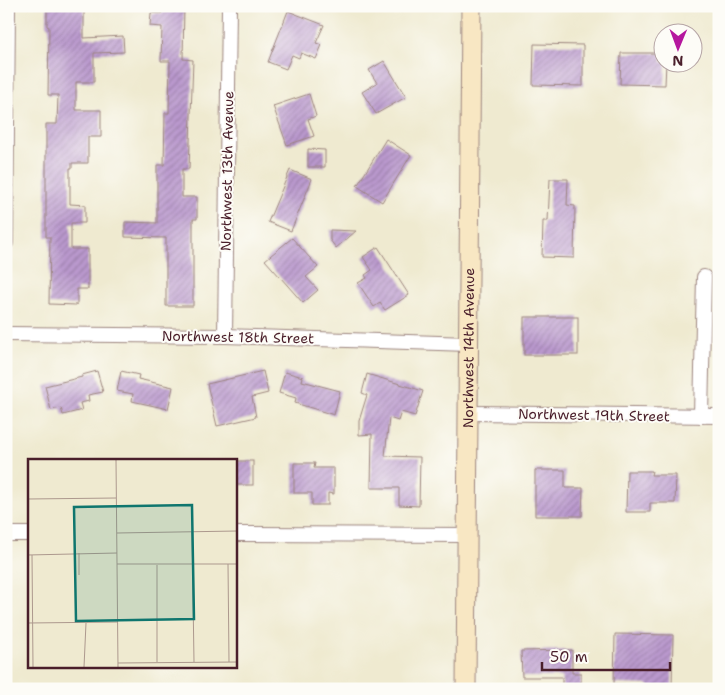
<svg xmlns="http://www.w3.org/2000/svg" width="725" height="695" viewBox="0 0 725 695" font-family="'Shantell Sans',sans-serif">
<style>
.building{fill:url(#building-hatch)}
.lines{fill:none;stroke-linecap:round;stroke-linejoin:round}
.street-casing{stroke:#9c847e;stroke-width:16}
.secondary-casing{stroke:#9c847e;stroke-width:21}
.street{stroke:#fff;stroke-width:14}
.secondary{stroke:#f8e7c3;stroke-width:19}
.labels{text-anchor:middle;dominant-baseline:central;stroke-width:4;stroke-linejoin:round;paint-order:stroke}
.street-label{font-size:14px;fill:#4a1f2b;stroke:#fdfcf7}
.inset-road{fill:none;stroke:#ad998e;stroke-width:1}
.view{fill:#0f766e;fill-opacity:0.15;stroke:#0f766e;stroke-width:2.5}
.inset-edge{fill:none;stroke:#4a1f2b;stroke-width:2.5}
</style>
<defs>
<pattern id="building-hatch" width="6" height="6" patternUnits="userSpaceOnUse" patternTransform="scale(1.25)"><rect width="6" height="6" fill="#ba99ce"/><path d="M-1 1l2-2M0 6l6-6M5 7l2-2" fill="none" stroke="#997ca7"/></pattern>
</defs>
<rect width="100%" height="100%" fill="#fdfcf7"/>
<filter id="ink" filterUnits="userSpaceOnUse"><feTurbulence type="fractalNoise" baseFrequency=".02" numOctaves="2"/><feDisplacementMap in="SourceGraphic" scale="10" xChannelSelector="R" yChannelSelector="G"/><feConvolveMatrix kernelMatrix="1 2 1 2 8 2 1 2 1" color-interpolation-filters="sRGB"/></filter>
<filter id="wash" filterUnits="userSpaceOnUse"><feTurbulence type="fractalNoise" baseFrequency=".0096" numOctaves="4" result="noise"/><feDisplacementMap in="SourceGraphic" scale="20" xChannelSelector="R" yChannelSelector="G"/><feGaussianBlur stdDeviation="1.12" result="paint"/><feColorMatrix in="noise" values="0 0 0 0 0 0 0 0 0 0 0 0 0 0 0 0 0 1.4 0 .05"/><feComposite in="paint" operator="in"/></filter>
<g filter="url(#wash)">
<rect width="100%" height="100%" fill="#efead0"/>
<g id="blocks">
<!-- building -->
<g class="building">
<polygon points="47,6 84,6 84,38 123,36 124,52 94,53 94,82 76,82 76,110 101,110 101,137 88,137 88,163 72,163 72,168 70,168 70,204 85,205 85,223 71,223 71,249 88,249 88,289 77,289 77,305 49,304 50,237 46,237 46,124 57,124 58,95 48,95 49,27 47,26"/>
<polygon points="162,6 184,6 183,59 193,60 189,169 182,169 182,197 197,197 197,219 193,219 193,306 166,306 166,238 125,237 125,222 157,223 157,165 164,165 165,113 169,113 170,61 161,61 162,27 150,26 151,13 162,13"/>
<polygon points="288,11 324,25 316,43 322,45 316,59 301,53 299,58 292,55 286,69 268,62"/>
<polygon points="534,44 583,45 583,86 533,85"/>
<polygon points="621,53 662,53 662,62 666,62 665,85 620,84"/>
<polygon points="384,61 406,97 376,114 362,92 377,83 369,70"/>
<polygon points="309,94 316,116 308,119 314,136 287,145 273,106"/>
<polygon points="386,139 411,155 382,202 357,186"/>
<polygon points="308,149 325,150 325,167 308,167"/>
<polygon points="290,170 312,179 291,231 268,222"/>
<polygon points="550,179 568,179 567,205 575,206 574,258 542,257 543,221 548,221"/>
<polygon points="330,230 356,231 336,248 330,240"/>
<polygon points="292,238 318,267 306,277 318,290 303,303 265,260"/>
<polygon points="378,247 409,295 385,310 380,303 374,307 358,283 367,278 365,275 372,270 363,257"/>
<rect x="524" y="317" width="54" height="38"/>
<polygon points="97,371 103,392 88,395 89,401 80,403 82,410 63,415 61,408 51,410 45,386 82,377 82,375"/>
<polygon points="121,371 139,375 138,379 173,387 168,409 132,401 133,394 117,391"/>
<polygon points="263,371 268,393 252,397 256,417 217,426 207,384"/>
<polygon points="285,372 303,377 302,381 340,391 334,415 295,403 296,398 279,393"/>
<polygon points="367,374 423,391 415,416 401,412 398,421 389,418 385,456 420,457 419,506 399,505 399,488 371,488 372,434 359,435 359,421 367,395 362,393"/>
<rect x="235" y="461" width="18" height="24"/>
<polygon points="294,463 315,463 314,468 334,468 334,494 328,493 328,505 312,505 312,493 294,493"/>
<polygon points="535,470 565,470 565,488 583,488 582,516 535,516"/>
<polygon points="627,471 652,471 651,475 676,475 675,503 650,503 650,512 626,512"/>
<polygon points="615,634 673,635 672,689 649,689 649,685 614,684"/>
<polygon points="572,650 572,673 581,673 581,689 562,689 562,677 522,677 521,651"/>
</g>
</g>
</g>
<g filter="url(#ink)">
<use href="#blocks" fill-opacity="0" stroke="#9c847e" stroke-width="1"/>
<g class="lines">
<!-- street casing -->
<g class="street-casing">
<g id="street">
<polyline points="6,243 8,6"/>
<polyline points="6,334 225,336 469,344"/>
<polyline points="225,336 229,6"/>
<polyline points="469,413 719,416"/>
<polyline points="701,416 704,277"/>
<polyline points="6,534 29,534"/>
<polyline points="235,534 468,535"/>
</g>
</g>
<!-- secondary casing -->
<g class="secondary-casing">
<g id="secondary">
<path id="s1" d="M466,689L471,6"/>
</g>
</g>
<!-- street -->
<use href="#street" class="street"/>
<!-- secondary -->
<use href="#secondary" class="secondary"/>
</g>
</g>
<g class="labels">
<!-- street labels -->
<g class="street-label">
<text transform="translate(227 171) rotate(-89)">Northwest 13th Avenue</text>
<text transform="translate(238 337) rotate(1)">Northwest 18th Street</text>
<text stroke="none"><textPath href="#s1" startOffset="341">Northwest 14th Avenue</textPath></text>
<text transform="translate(594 415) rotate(1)">Northwest 19th Street</text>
</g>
</g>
<!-- overview -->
<g transform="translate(28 459)">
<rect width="209" height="209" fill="#efead0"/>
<path class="inset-road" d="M88,1L90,208M0,40L88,39M164,73L166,203M89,74L209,72M0,96L89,94M4,96L5,208M89,105H209M200,105L201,203M129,106V203M51,116V94M0,164L90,163M90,204L209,203M56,208L58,164"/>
<path class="view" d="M164,46L166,160L48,162L46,48Z"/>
<rect width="209" height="209" class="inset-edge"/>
</g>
<!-- margin -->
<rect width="725" height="695" fill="none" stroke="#fdfcf7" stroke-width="25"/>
<!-- north arrow -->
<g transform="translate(678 48) rotate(181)"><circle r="24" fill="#fdfcf7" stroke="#b5a4a5"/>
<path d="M0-4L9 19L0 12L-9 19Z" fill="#b5179e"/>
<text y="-8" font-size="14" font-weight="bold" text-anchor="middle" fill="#4a1f2b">N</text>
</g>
<!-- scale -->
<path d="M542 662v8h128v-8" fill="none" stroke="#4a1f2b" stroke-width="2.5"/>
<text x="550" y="662" font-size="15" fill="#4a1f2b" stroke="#fdfcf7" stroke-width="4" paint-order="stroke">50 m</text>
</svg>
